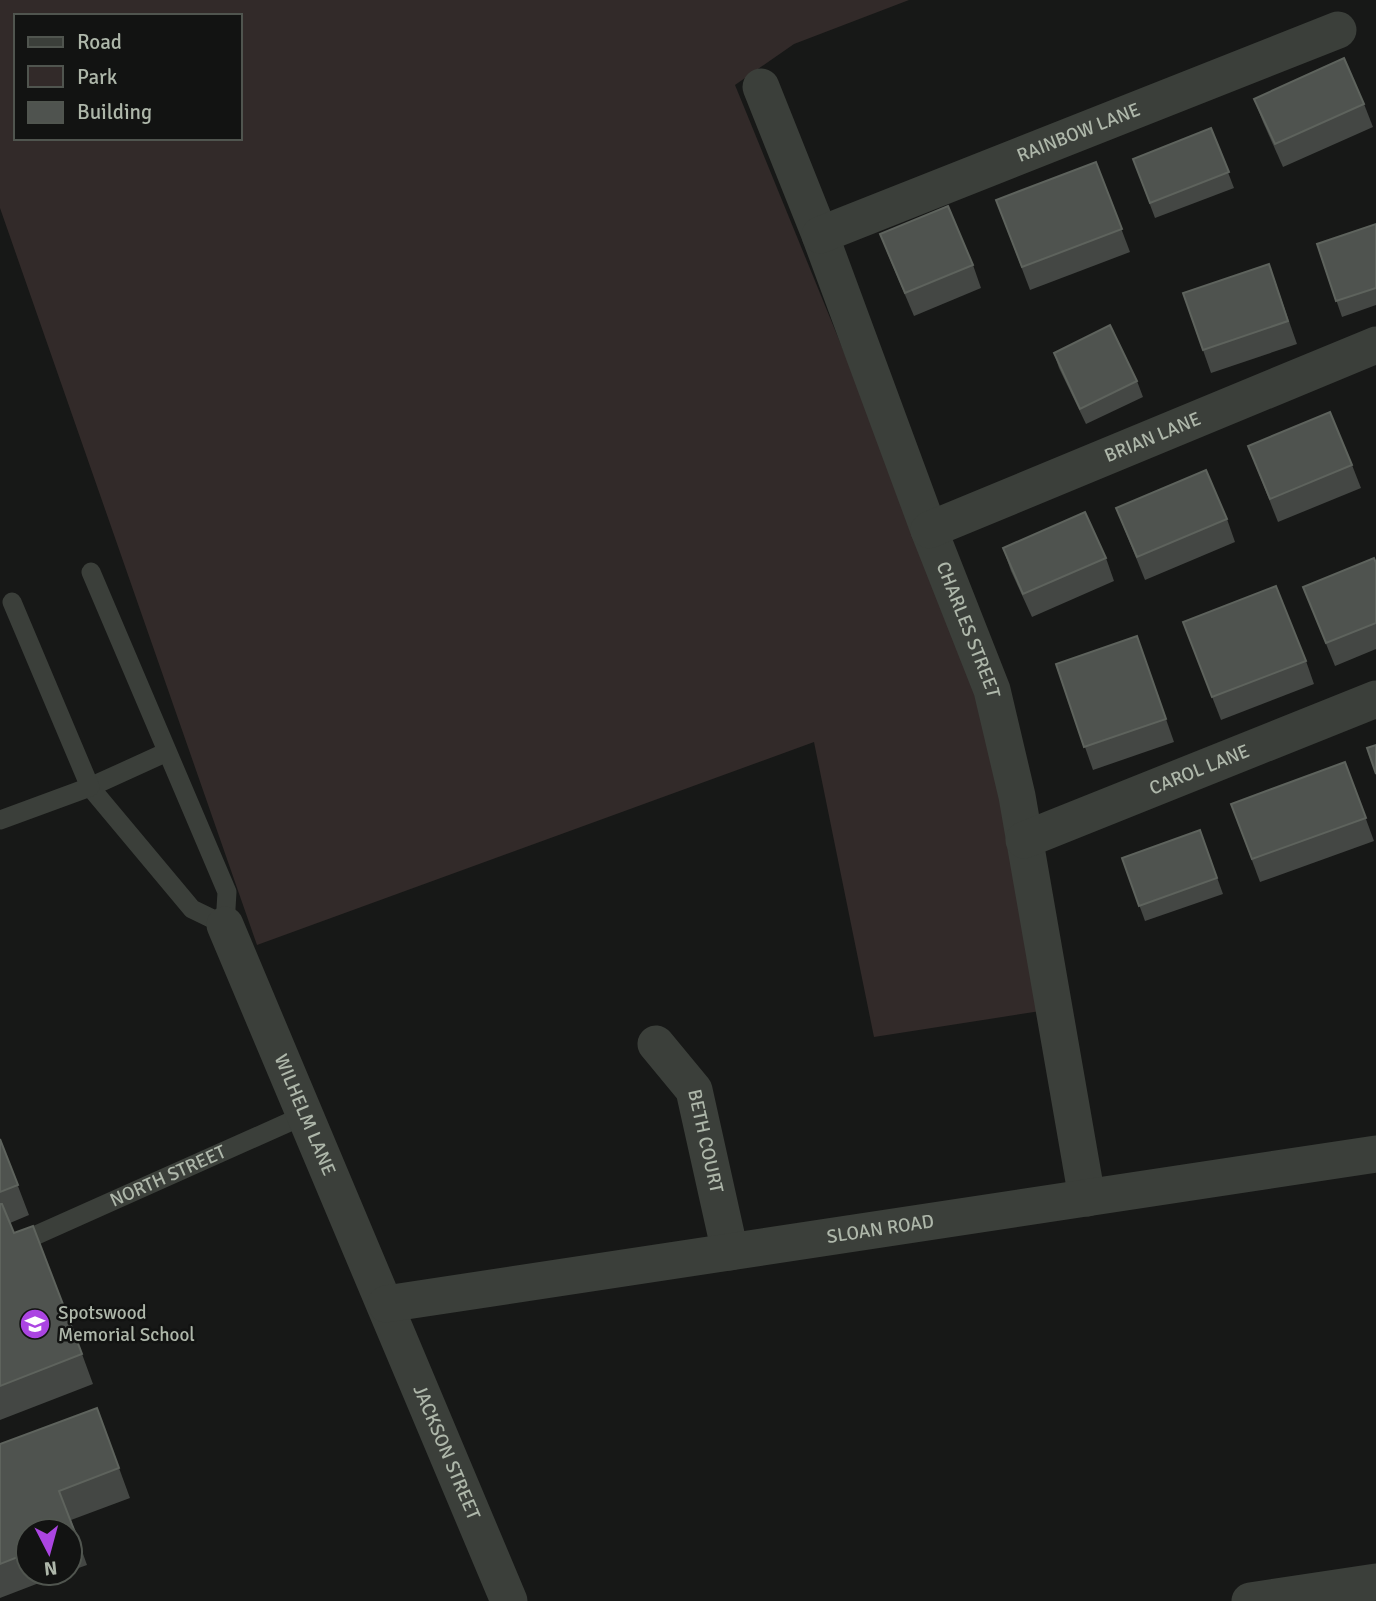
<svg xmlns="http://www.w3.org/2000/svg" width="1376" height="1601" viewBox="0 0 1376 1601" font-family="Signika,sans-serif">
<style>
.green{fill:#322a29;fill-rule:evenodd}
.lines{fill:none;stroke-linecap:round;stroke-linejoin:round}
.service{stroke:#3b3f3a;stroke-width:19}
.minor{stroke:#3b3f3a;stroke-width:37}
.wall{fill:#444744}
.building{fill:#4f534f;stroke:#5e635d;stroke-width:2}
.labels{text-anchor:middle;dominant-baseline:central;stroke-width:5;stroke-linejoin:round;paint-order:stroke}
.street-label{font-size:19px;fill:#aeb7aa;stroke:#121312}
.poi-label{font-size:19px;fill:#aeb7aa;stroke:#121312;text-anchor:start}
</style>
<rect width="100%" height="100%" fill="#171817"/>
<!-- green -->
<path class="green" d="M0,0H909L794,44L735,85L991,712L1047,1010L874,1037L814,742L257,945L0,208ZM16,16H240V138H16Z"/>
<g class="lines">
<!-- service -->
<g class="service">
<polyline points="91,572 227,892 225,925 192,909 90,787 167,752"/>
<polyline points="0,820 90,787 12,602"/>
<path id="s1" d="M32,1237L305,1115"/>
</g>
<!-- minor -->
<g class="minor">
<path id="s2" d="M761,87L820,235L929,530L992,690L1017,796L1087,1198"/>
<path id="s3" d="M820,235L1338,30"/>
<path id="s4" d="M929,530L1376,345"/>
<path id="s5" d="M1024,840L1376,699"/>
<path id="s6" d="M225,925L509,1601"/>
<path id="s7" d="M656,1044L694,1090L730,1252"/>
<path id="s8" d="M386,1304L1376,1154"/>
<polyline points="1250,1601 1376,1582"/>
</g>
</g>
<!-- wall -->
<g class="wall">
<polygon points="1254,99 1364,104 1373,127 1283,167 1263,122"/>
<polygon points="1211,128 1234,188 1155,218 1133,159"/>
<polygon points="1096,162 1130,252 1030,290 996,200"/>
<polygon points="1376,224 1376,305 1342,317 1317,244"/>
<polygon points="880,234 973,265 981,288 914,316 889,257"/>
<polygon points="1269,264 1297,344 1211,373 1183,293"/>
<polygon points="1054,353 1137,381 1143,397 1086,424 1059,368"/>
<polygon points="1248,446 1352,465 1361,488 1278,522"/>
<polygon points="1116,508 1227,519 1235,542 1145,580"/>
<polygon points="1003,548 1106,558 1114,581 1032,617 1011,571"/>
<polygon points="1376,563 1376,649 1335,666 1303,587"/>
<polygon points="1183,622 1306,661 1314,684 1221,720"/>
<polygon points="1137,636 1174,742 1093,770 1056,664"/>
<polygon points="1345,762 1374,841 1260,882 1231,804"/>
<polygon points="1200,830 1223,894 1145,921 1122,858"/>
<polygon points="0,1139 29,1215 10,1223 14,1233 82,1354 93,1384 0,1420"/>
<polygon points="97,1408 130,1498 71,1520 87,1565 70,1571 70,1531 28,1531 28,1573 65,1573 0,1598 0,1444"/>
</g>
<!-- building -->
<g class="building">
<polygon points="1344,58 1364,104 1275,144 1254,99"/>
<polygon points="1211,128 1229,172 1150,203 1133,159"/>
<polygon points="1096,162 1122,229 1022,267 996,200"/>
<polygon points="948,206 973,265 905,293 880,234"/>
<polygon points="1376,224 1376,288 1336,301 1317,244"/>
<polygon points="1269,264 1288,321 1203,350 1183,293"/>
<polygon points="1110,325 1137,381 1080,409 1054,353"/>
<polygon points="1330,412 1352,465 1270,499 1248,446"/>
<polygon points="1206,470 1227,519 1137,557 1116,508"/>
<polygon points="1085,512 1106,558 1023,594 1003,548"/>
<polygon points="1374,558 1376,563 1376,623 1326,643 1303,587"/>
<polygon points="1276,586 1306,661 1212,697 1183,622"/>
<polygon points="1137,636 1166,719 1084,747 1056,664"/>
<polygon points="1376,745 1376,774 1367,748"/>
<polygon points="1345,762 1366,818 1252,859 1231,804"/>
<polygon points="1200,830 1217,878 1139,906 1122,858"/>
<polygon points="0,1139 18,1185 0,1192"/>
<polygon points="0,1204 2,1204 14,1233 33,1226 82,1354 0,1386"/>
<polygon points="97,1408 119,1468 59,1491 76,1535 70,1537 70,1531 28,1531 28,1553 0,1564 0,1444"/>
</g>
<!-- icons -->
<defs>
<g id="school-disc" transform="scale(1.575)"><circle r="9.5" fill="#ab45e2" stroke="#121312"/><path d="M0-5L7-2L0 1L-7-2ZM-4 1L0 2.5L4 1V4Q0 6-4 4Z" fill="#fff"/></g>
</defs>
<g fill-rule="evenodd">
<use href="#school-disc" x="35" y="1324"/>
</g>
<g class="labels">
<!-- street labels -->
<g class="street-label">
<text stroke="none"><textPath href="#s3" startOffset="278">RAINBOW LANE</textPath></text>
<text stroke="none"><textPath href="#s4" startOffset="242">BRIAN LANE</textPath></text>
<text stroke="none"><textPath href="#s2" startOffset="581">CHARLES STREET</textPath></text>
<text stroke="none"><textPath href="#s5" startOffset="189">CAROL LANE</textPath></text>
<text stroke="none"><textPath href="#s6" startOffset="206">WILHELM LANE</textPath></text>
<text stroke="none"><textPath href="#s7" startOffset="112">BETH COURT</textPath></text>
<text stroke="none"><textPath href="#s1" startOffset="149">NORTH STREET</textPath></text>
<text stroke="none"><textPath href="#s8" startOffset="500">SLOAN ROAD</textPath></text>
<text stroke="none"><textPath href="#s6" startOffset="572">JACKSON STREET</textPath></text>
</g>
<!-- poi labels -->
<g class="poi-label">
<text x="58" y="1313">Spotswood<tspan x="58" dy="22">Memorial School</tspan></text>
</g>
</g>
<!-- legend -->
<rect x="14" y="14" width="228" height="126" fill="#121312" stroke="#50554f" stroke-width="2"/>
<rect x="28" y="37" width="35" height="10" fill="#3b3f3a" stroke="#50554f" stroke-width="2"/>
<text x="77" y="49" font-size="21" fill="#aeb7aa">Road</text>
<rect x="28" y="66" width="35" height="21" fill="#322a29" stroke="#50554f" stroke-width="2"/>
<text x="77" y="84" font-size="21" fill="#aeb7aa">Park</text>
<rect x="28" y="102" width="35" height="21" fill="#4f534f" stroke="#50554f" stroke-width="2"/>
<text x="77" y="119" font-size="21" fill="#aeb7aa">Building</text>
<!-- north arrow -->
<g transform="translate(49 1552) rotate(174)"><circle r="33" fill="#121312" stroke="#50554f" stroke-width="2"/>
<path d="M0-5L12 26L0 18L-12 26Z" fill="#ab45e2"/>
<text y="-10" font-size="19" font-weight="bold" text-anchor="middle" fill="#aeb7aa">N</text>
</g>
</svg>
